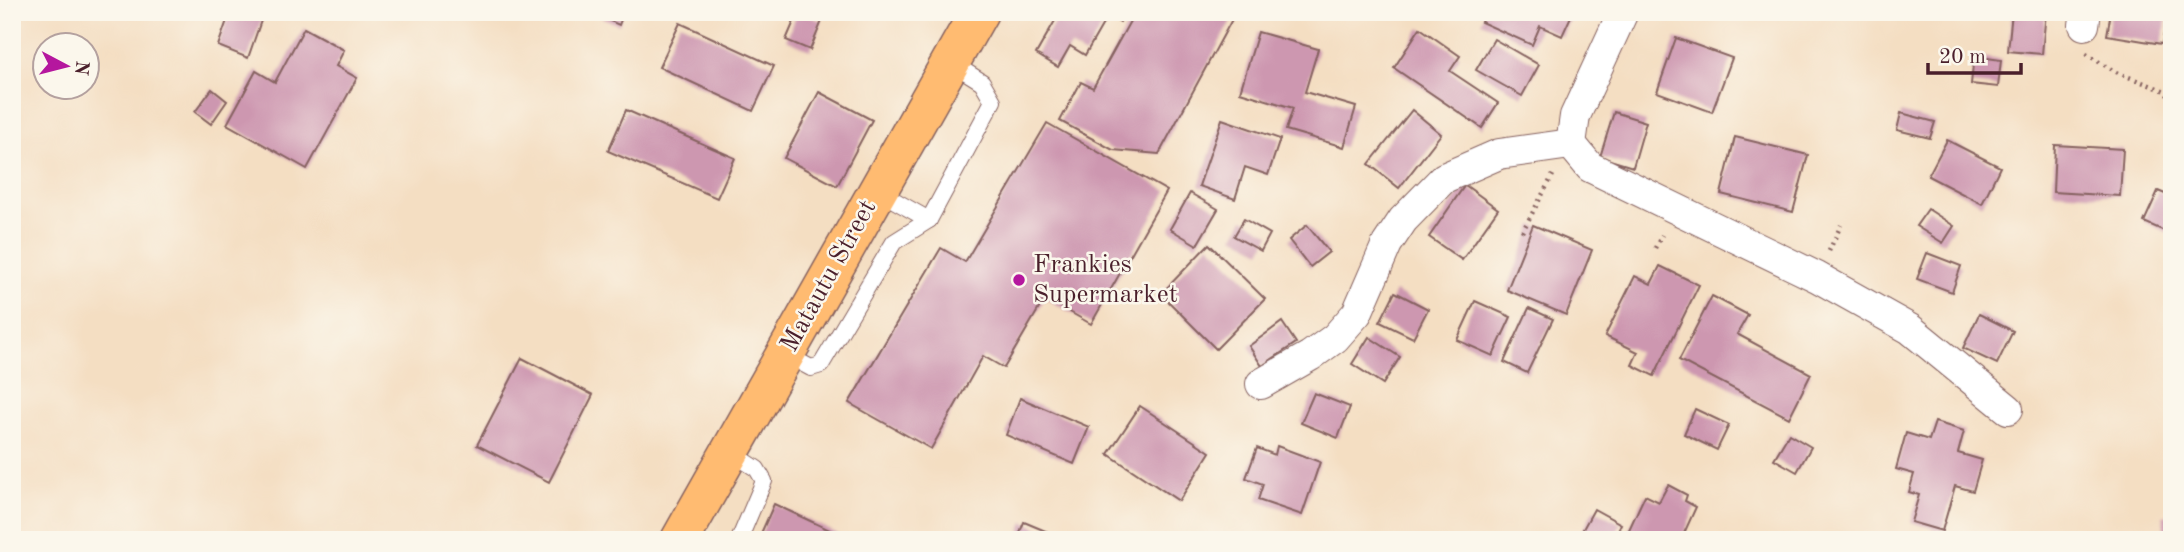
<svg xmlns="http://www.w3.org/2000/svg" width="2184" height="552" viewBox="0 0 2184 552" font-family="'Old Standard TT',serif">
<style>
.building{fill:#cd97b0}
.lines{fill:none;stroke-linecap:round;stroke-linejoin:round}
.service-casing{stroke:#866260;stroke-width:18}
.minor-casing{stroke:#866260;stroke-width:32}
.primary-casing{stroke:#866260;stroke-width:41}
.path{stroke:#866260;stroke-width:4.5;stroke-dasharray:2 5;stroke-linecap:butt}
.service{stroke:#fff;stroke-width:16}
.minor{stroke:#fff;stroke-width:30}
.primary{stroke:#ffbb71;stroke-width:38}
.poi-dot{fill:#b5179e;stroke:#fbf7ec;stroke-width:2.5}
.labels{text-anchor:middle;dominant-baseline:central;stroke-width:5;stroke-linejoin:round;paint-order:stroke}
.poi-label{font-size:26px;fill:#4a1f2b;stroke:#fbf7ec;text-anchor:start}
.street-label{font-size:26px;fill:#4a1f2b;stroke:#fbf7ec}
</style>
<rect width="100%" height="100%" fill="#fbf7ec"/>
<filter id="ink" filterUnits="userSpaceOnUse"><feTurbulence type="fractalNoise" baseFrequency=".0143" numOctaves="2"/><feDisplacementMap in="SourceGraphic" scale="14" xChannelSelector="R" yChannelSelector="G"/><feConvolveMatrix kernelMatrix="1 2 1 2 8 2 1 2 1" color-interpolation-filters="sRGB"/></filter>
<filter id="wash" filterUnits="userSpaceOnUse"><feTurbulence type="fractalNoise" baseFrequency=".00686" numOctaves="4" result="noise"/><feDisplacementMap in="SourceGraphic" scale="28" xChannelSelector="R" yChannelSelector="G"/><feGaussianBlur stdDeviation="1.57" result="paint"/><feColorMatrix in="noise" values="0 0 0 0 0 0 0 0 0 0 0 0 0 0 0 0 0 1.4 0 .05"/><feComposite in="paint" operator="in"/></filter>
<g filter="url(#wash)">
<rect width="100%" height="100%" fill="#f4dec2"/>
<g id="blocks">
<!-- building -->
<g class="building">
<polygon points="230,12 264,12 248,58 218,46"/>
<polygon points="590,12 624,12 619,25"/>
<polygon points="798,12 822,21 810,50 786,40"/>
<polygon points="1060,12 1126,12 1120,22 1108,15 1085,55 1070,46 1058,67 1036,54"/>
<polygon points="1135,12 1236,12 1159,154 1113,150 1060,121 1081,82 1093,88"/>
<polygon points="1485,12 1573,12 1562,36 1540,26 1532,45 1481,22"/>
<polygon points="2012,12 2046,12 2042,54 2008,51"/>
<polygon points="2111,12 2168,12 2162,44 2107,35"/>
<polygon points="680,23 774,66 753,111 659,67"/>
<polygon points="304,28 344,50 336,66 357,78 307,169 227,124 256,71 275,82"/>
<polygon points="1420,28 1460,56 1450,71 1498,103 1482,128 1394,68"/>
<polygon points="1258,32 1318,49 1305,92 1356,107 1344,147 1286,130 1293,108 1240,92"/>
<polygon points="1676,38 1732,58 1712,112 1657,92"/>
<polygon points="1494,39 1539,65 1522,96 1476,70"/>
<polygon points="1974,56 2001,60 1998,87 1971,84"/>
<polygon points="212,89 227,101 211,124 195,112"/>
<polygon points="819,92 872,120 837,186 784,158"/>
<polygon points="626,110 735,158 717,198 608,151"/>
<polygon points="1412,110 1441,134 1399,188 1369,164"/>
<polygon points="1614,112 1646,122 1633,167 1600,157"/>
<polygon points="1901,113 1935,122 1930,138 1897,130"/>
<polygon points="1222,119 1280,139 1268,175 1245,167 1235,199 1199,186"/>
<polygon points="1047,123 1167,191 1091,324 1045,298 1004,368 983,356 931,449 849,403 941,248 965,262"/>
<polygon points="1735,137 1808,155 1793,212 1721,194"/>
<polygon points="1947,140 2000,167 1982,204 1928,176"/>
<polygon points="2055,145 2123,149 2120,196 2053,192"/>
<polygon points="1465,185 1498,209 1462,260 1429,237"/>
<polygon points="2158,191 2172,197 2171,234 2144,222"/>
<polygon points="1190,193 1218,209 1197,245 1170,229"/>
<polygon points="1928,209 1954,226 1943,243 1916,226"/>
<polygon points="1244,219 1270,234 1261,251 1234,236"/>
<polygon points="1307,225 1329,252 1310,267 1289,240"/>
<polygon points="1533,225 1592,250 1566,315 1507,290"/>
<polygon points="1209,244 1265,299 1216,349 1161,294"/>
<polygon points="1927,253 1961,266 1952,292 1917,279"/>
<polygon points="1660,266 1699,285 1654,376 1632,365 1638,352 1605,336 1635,276 1651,284"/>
<polygon points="1395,292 1428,309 1413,338 1380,322"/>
<polygon points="1712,296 1748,315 1737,334 1811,374 1789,418 1679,360"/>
<polygon points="1475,301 1511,317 1493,356 1457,340"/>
<polygon points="1529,308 1553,319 1527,373 1504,362"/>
<polygon points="1979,314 2013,331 1997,364 1963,348"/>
<polygon points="1282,322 1296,343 1262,366 1249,346"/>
<polygon points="1369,337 1400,357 1383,384 1352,364"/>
<polygon points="522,358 593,395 549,482 477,445"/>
<polygon points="1314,393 1350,407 1338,438 1301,423"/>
<polygon points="1020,398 1089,427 1074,464 1006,435"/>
<polygon points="1140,406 1210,452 1179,501 1108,454"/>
<polygon points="1695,409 1729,425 1717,450 1684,434"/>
<polygon points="1935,422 1964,431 1958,453 1982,460 1973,491 1955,486 1942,531 1911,522 1919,495 1909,492 1914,474 1896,469 1906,433 1929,440"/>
<polygon points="1789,434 1811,447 1797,472 1774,459"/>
<polygon points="1277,446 1320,462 1302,515 1258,500 1263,484 1246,478 1257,448 1275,455"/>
<polygon points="1668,485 1687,495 1685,501 1696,507 1681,540 1639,540 1627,534 1645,495 1659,502"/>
<polygon points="774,504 851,540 758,540"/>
<polygon points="1594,509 1621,524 1613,540 1577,540"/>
<polygon points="2172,515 2172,540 2165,540 2163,516"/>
<polygon points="1024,522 1067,540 1017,540"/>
</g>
</g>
</g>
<g filter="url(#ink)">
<use href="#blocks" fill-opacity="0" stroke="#866260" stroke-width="2"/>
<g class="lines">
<!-- service casing -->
<g class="service-casing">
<g id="service">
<polyline points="876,190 929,220"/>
<polyline points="785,354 811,368 821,365 894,242 929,220 993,101 982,82 950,62"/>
<polyline points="731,452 757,469 764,481 739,540"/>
</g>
</g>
<!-- minor casing -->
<g class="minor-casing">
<g id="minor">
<polyline points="2084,25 2086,12"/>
<polyline points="1571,144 1590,167 1817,277 1910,329 2008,409"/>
<polyline points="1571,144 1575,116 1623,12"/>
<polyline points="1261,384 1310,356 1335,338 1357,313 1387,244 1403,220 1444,178 1499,154 1571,144"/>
</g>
</g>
<!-- primary casing -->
<g class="primary-casing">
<polyline id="primary" points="680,540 979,12"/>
</g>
<!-- path -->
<g class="path">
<polyline points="2086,54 2116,72 2165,91 2172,102"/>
<polyline points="1522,232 1553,175"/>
<polyline points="1655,248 1662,235"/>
<polyline points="1829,251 1841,225"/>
</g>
<!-- service -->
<use href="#service" class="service"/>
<!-- minor -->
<use href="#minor" class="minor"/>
<!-- primary -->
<use href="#primary" class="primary"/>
</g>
</g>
<!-- markers -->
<circle class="poi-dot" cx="1019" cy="280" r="7"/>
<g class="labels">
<!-- poi labels -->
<g class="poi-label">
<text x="1033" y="265">Frankies<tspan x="1033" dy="30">Supermarket</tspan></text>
</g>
<!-- street labels -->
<g class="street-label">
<text transform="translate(829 276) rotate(-61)">Matautu Street</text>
</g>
</g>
<!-- margin -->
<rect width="2184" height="552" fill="none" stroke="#fbf7ec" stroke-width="42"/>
<!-- north arrow -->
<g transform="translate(66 66) rotate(97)"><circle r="33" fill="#fbf7ec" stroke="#b4a19f" stroke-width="2"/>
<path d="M0-5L12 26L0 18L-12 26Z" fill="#b5179e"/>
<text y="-10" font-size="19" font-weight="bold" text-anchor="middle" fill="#4a1f2b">N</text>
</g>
<!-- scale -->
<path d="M1928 63v10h93v-10" fill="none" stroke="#4a1f2b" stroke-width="3.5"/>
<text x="1939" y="63" font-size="21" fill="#4a1f2b" stroke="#fbf7ec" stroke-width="5" paint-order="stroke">20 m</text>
</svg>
